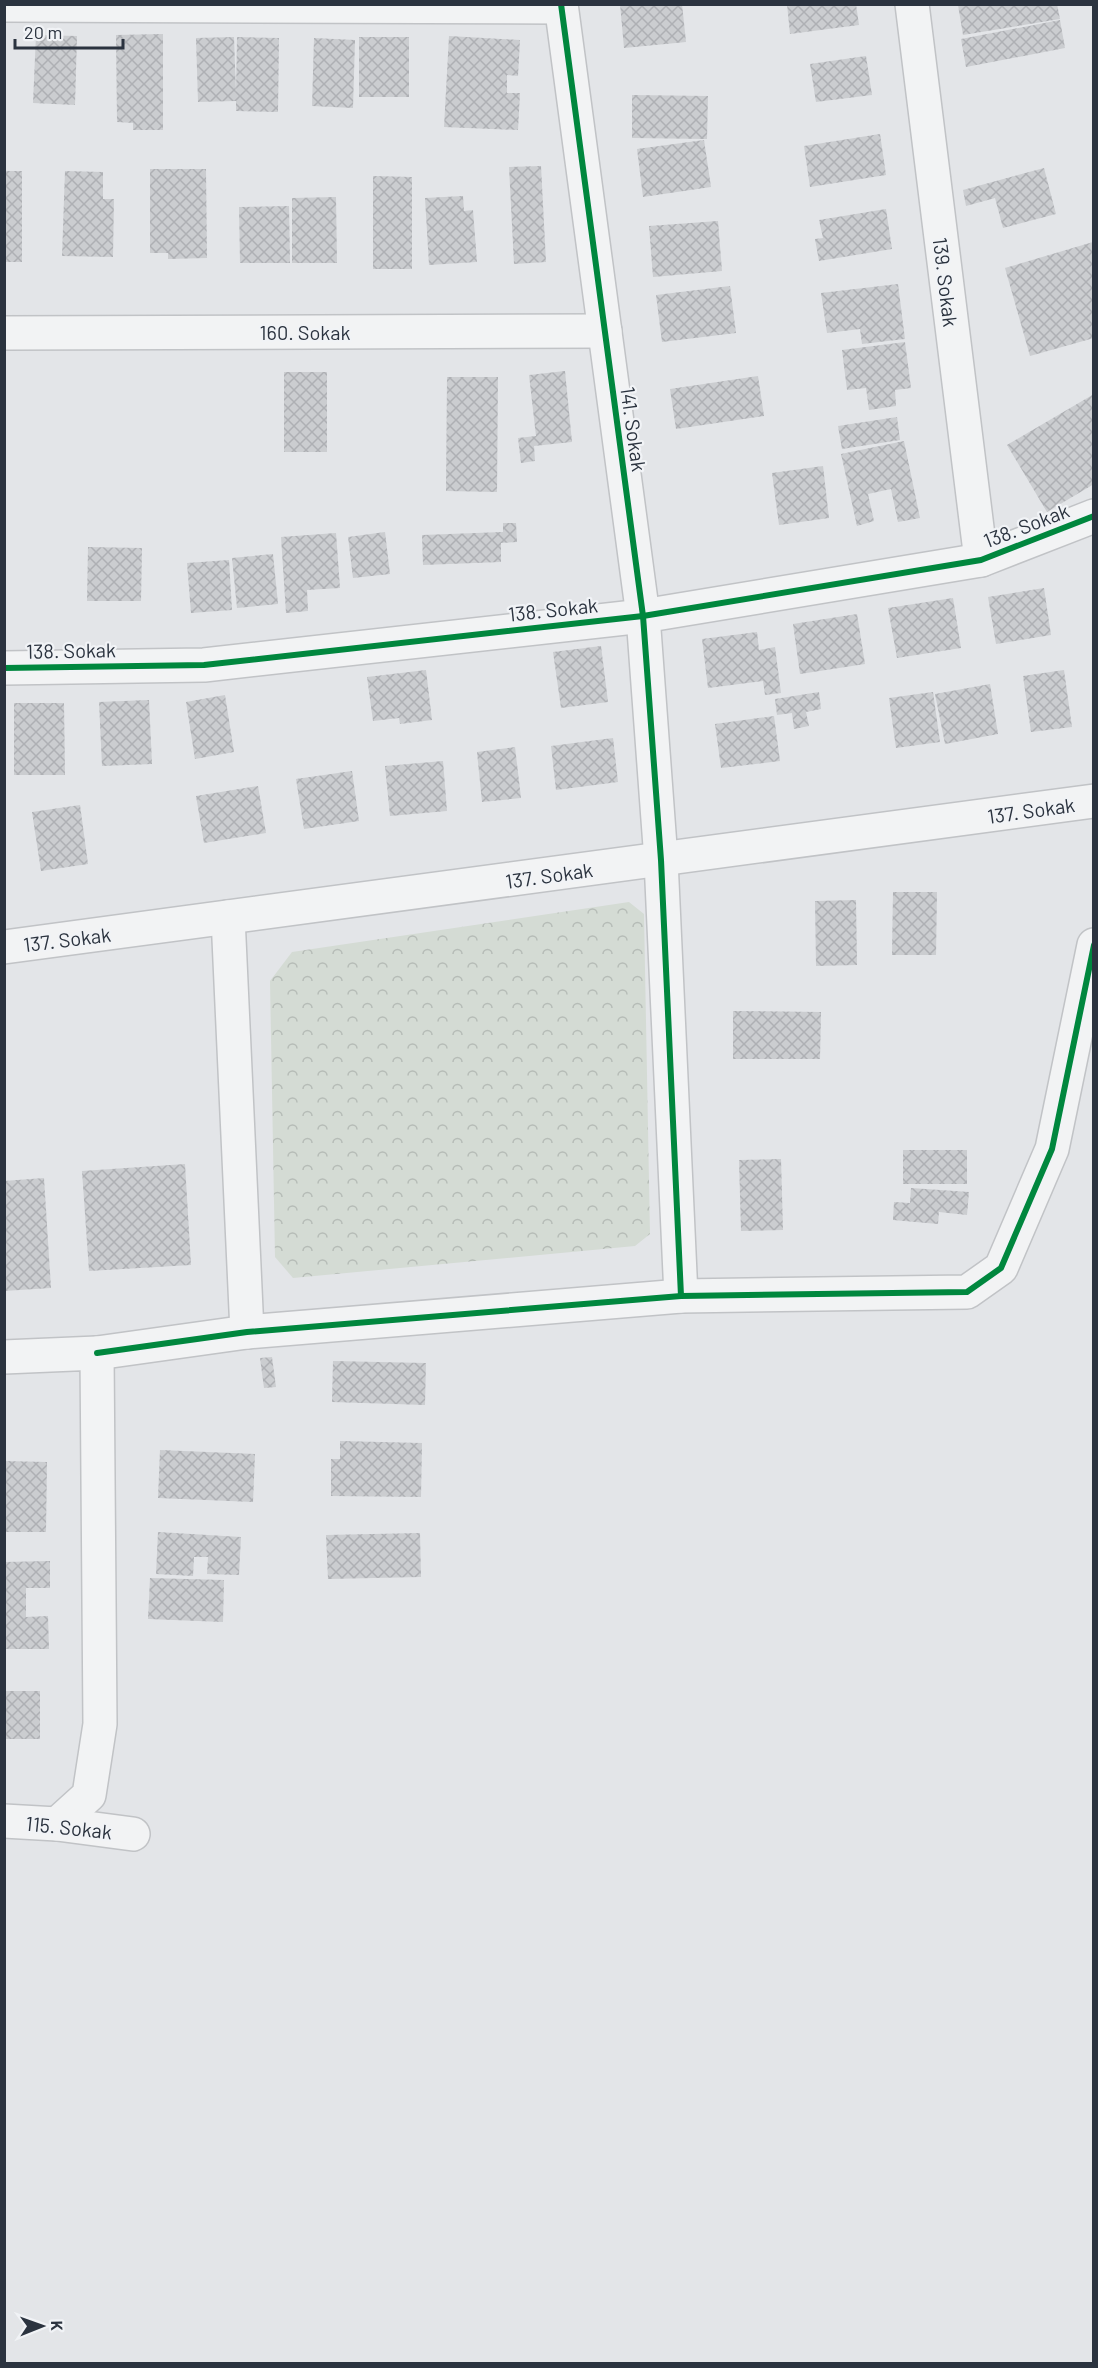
<svg xmlns="http://www.w3.org/2000/svg" width="1098" height="2368" viewBox="0 0 1098 2368" font-family="Barlow,sans-serif">
<style>
.park{fill:url(#park-crowns)}
.building{fill:url(#building-cross-hatch)}
.lines{fill:none;stroke-linecap:round;stroke-linejoin:round}
.street-casing{stroke:#c1c3c6;stroke-width:36}
.street{stroke:#f2f3f4;stroke-width:33}
.cycleway-casing{stroke:#f1f3f6;stroke-width:10}
.cycleway{stroke:#00873e;stroke-width:6}
.labels{text-anchor:middle;dominant-baseline:central;stroke-width:4.5;stroke-linejoin:round;paint-order:stroke}
.street-label{font-size:20px;fill:#2b333f;stroke:#f1f3f6}
</style>
<defs>
<pattern id="park-crowns" width="20" height="18" patternUnits="userSpaceOnUse" patternTransform="scale(1.5)"><rect width="20" height="18" fill="#d4dbd4"/><path d="M2 6a3 3 0 1 1 6 0M12 15a3 3 0 1 1 6 0" fill="none" stroke="#b6bcb7"/></pattern>
<pattern id="building-cross-hatch" width="8" height="8" patternUnits="userSpaceOnUse" patternTransform="scale(1.5)"><rect width="8" height="8" fill="#cbcdd0"/><path d="M0 0l8 8M0 8l8-8" fill="none" stroke="#aeb0b4"/></pattern>
</defs>
<rect width="100%" height="100%" fill="#e3e5e8"/>
<!-- park -->
<polygon class="park" points="629,902 644,914 650,1234 635,1246 293,1278 275,1257 270,981 292,952"/>
<!-- building -->
<g class="building">
<polygon points="620,4 682,4 686,42 624,48"/>
<polygon points="787,4 856,4 859,25 790,34"/>
<polygon points="962,4 1057,4 1060,19 963,35 958,5"/>
<polygon points="1060,20 1065,48 966,67 961,39"/>
<polygon points="163,34 163,130 133,130 133,123 117,122 116,35"/>
<polygon points="36,35 77,36 75,105 33,103"/>
<polygon points="449,36 520,40 518,76 507,75 507,93 520,93 518,130 444,127"/>
<polygon points="234,37 236,94 237,37 279,38 278,112 236,111 236,101 198,102 196,38"/>
<rect x="359" y="37" width="50" height="60"/>
<polygon points="314,38 355,40 353,108 312,106"/>
<polygon points="866,56 872,95 816,102 810,64"/>
<polygon points="632,95 708,96 707,139 632,138"/>
<polygon points="880,134 886,175 810,187 804,146"/>
<polygon points="704,140 711,187 643,197 637,149"/>
<polygon points="541,166 546,262 514,264 509,167"/>
<polygon points="1044,168 1056,214 1003,228 995,198 966,206 963,190"/>
<polygon points="150,169 206,169 207,258 168,259 168,253 150,253"/>
<rect x="4" y="171" width="18" height="91"/>
<polygon points="65,171 103,172 103,199 114,199 113,257 62,256"/>
<polygon points="373,176 412,177 412,269 373,269"/>
<polygon points="463,196 464,211 473,210 477,262 429,265 425,198"/>
<polygon points="336,197 337,263 292,263 292,198"/>
<polygon points="289,206 290,263 240,263 239,207"/>
<polygon points="886,209 892,249 819,261 815,239 823,238 819,220"/>
<polygon points="718,221 722,271 653,277 649,226"/>
<polygon points="1093,242 1094,338 1030,356 1005,268"/>
<polygon points="898,284 905,339 862,344 860,329 827,333 821,293"/>
<polygon points="730,286 736,333 662,342 656,295"/>
<polygon points="905,342 911,388 895,390 896,406 869,410 866,388 847,390 842,350"/>
<polygon points="565,371 572,442 534,446 535,461 521,463 518,438 536,436 529,375"/>
<rect x="284" y="372" width="43" height="80"/>
<polygon points="758,376 764,416 676,429 670,389"/>
<polygon points="447,377 498,377 497,492 446,491"/>
<polygon points="1094,394 1094,484 1047,512 1007,445"/>
<polygon points="897,417 900,440 842,449 838,426"/>
<polygon points="904,441 920,518 898,522 891,489 868,494 874,521 857,526 841,454"/>
<polygon points="823,466 829,518 779,525 772,473"/>
<polygon points="503,523 516,523 517,542 501,543 501,562 423,565 422,535 503,532"/>
<polygon points="385,532 390,574 353,578 348,537"/>
<polygon points="336,533 340,588 307,590 308,611 286,613 281,537"/>
<polygon points="88,547 142,548 141,601 87,601"/>
<polygon points="273,554 278,604 237,608 232,558"/>
<polygon points="229,560 232,610 191,613 187,563"/>
<polygon points="1044,588 1051,635 996,644 988,597"/>
<polygon points="953,598 961,648 897,658 888,608"/>
<polygon points="857,614 865,664 800,674 793,624"/>
<polygon points="757,632 759,650 775,647 781,693 765,695 763,681 708,688 702,639"/>
<polygon points="601,646 608,702 561,708 553,652"/>
<polygon points="426,670 432,720 400,724 399,718 373,721 367,677"/>
<polygon points="1064,670 1072,727 1031,732 1023,676"/>
<polygon points="990,684 998,734 945,744 935,694"/>
<polygon points="819,692 821,709 806,712 809,726 794,729 792,713 777,715 775,699"/>
<polygon points="933,692 940,742 896,748 889,698"/>
<polygon points="225,695 234,752 195,759 186,702"/>
<polygon points="149,700 152,764 102,766 99,702"/>
<polygon points="14,703 64,703 65,775 14,775"/>
<polygon points="774,716 780,761 721,768 715,724"/>
<polygon points="613,738 618,782 556,790 551,746"/>
<polygon points="515,747 521,798 482,802 477,752"/>
<polygon points="443,761 447,811 390,816 385,766"/>
<polygon points="352,771 359,821 304,829 296,779"/>
<polygon points="258,786 266,833 204,843 196,796"/>
<polygon points="80,805 88,864 41,871 32,812"/>
<polygon points="893,892 937,892 936,955 892,955"/>
<polygon points="856,900 857,965 816,966 815,901"/>
<polygon points="733,1011 821,1012 820,1059 733,1059"/>
<rect x="903" y="1150" width="64" height="34"/>
<polygon points="781,1159 783,1230 741,1231 739,1160"/>
<polygon points="185,1164 191,1265 89,1271 82,1171"/>
<polygon points="44,1178 51,1288 4,1291 4,1181"/>
<polygon points="911,1188 969,1192 967,1215 939,1212 938,1224 893,1220 894,1202 910,1203"/>
<polygon points="272,1357 276,1387 264,1388 260,1358"/>
<polygon points="333,1361 426,1363 425,1405 332,1402"/>
<polygon points="340,1441 422,1443 421,1497 331,1496 331,1459 340,1459"/>
<polygon points="160,1450 255,1454 253,1502 158,1498"/>
<polygon points="4,1461 47,1462 46,1532 4,1532"/>
<polygon points="158,1532 241,1537 239,1575 207,1574 208,1557 194,1557 193,1576 156,1574"/>
<polygon points="420,1533 421,1577 328,1579 326,1535"/>
<polygon points="50,1561 50,1588 26,1588 26,1617 48,1616 49,1649 5,1649 4,1562"/>
<polygon points="150,1578 224,1580 223,1622 148,1619"/>
<rect x="4" y="1691" width="36" height="48"/>
</g>
<g class="lines">
<!-- street casing -->
<g class="street-casing">
<g id="street">
<polyline points="561,4 643,616 661,860 681,1296"/>
<polyline points="912,4 981,560"/>
<polyline points="4,5 561,7"/>
<polyline points="4,333 605,331"/>
<polyline points="4,668 204,665 643,616 981,560 1094,516"/>
<polyline points="228,917 247,1332"/>
<polyline points="4,947 1094,801"/>
<polyline points="97,1353 247,1332 681,1296 967,1292 1001,1268 1052,1149 1094,945"/>
<polyline points="4,1357 97,1353 100,1724 89,1795 57,1824"/>
<polyline points="4,1821 57,1824 133,1834"/>
</g>
</g>
<!-- street -->
<use href="#street" class="street"/>
<!-- cycleway casing -->
<g class="cycleway-casing">
<g id="cycleway">
<polyline points="561,4 643,616 661,860 681,1296"/>
<polyline points="4,668 204,665 643,616 981,560 1094,516"/>
<polyline points="97,1353 247,1332 681,1296 967,1292 1001,1268 1052,1149 1094,945"/>
</g>
</g>
<!-- cycleway -->
<use href="#cycleway" class="cycleway"/>
</g>
<g class="labels">
<!-- street labels -->
<g class="street-label">
<text transform="translate(946 282) rotate(83)">139. Sokak</text>
<text x="305" y="332">160. Sokak</text>
<text transform="translate(634 429) rotate(82)">141. Sokak</text>
<text transform="translate(1026 525) rotate(-21)">138. Sokak</text>
<text transform="translate(553 609) rotate(-6)">138. Sokak</text>
<text transform="translate(71 650) rotate(-1)">138. Sokak</text>
<text transform="translate(1031 810) rotate(-8)">137. Sokak</text>
<text transform="translate(549 875) rotate(-8)">137. Sokak</text>
<text transform="translate(67 939) rotate(-7)">137. Sokak</text>
<text transform="translate(69 1827) rotate(6)">115. Sokak</text>
</g>
</g>
<!-- border -->
<rect width="1098" height="2368" fill="none" stroke="#2b333f" stroke-width="12"/>
<!-- north arrow -->
<g transform="translate(42 2326) rotate(89)" stroke="#f1f3f6" stroke-width="4.5" paint-order="stroke">
<path d="M0-4.5L10 22L0 15L-10 22Z" fill="#2b333f"/>
<text y="-9" font-size="16" font-weight="bold" text-anchor="middle" fill="#2b333f">K</text>
</g>
<!-- scale -->
<path d="M15 39v9h108v-9" fill="none" stroke="#2b333f" stroke-width="3"/>
<text x="24" y="39" font-size="18" fill="#2b333f" stroke="#f1f3f6" stroke-width="4.5" paint-order="stroke">20 m</text>
</svg>
